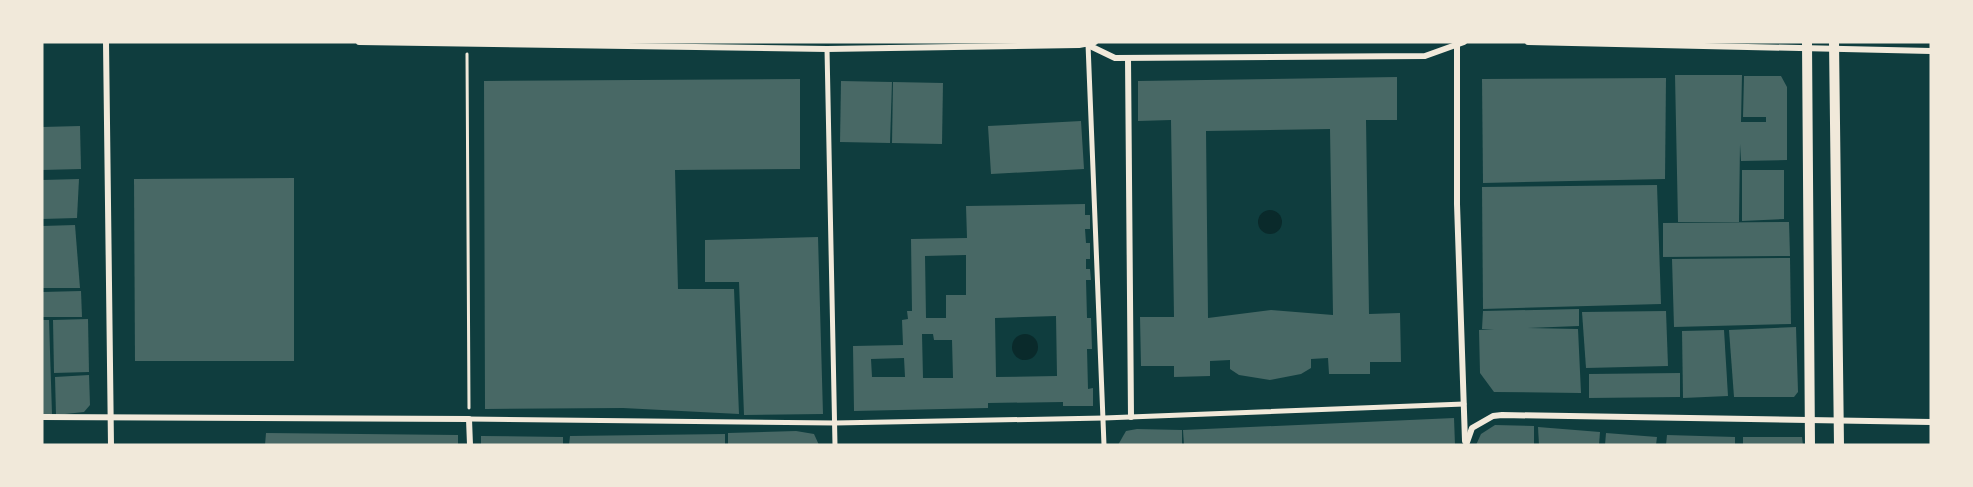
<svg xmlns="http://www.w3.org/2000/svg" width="1973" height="487" viewBox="0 0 1973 487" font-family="Manrope,sans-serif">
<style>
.water{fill:#0a2a2b}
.building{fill:#486865;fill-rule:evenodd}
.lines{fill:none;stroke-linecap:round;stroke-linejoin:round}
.path{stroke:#f1e9da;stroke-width:3}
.pedestrian{stroke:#f1e9da;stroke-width:5}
.minor{stroke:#f1e9da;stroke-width:6}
.secondary{stroke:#f1e9da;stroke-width:10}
</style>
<rect width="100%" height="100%" fill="#0f3d3e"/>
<!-- water -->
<g class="water">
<circle cx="1270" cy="222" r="12"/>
<circle cx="1025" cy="347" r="13"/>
</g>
<!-- building -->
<g class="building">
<polygon points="1675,75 1742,75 1741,122 1766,122 1766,117 1743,117 1744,76 1781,76 1787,87 1787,160 1741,161 1740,144 1739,222 1678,222"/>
<path d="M1397,77V120H1366L1369,314L1400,313L1401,362H1370V374H1329L1328,358L1311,359V368L1301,374L1270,380L1239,375L1230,369V360L1210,361V376L1174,377V366H1141L1140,317H1174L1171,120L1138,121V81ZM1330,129L1333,315L1271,310L1208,318L1206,131Z"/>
<polygon points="1666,78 1665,179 1483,183 1482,79"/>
<polygon points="800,79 800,169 675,170 678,289 734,289 739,414 623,408 485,409 484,81"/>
<polygon points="841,81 892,82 890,143 840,142"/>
<polygon points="893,82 943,83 942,144 892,143"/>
<polygon points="1081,121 1084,169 991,174 988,126"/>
<polygon points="80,126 81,169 42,170 42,127"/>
<polygon points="1742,170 1784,170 1784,219 1742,221"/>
<polygon points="294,178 294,361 135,361 134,179"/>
<polygon points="79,179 77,218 42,219 42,180"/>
<polygon points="1657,185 1661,304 1483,309 1482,187"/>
<path d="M1085,204V215H1090V229H1085L1086,243H1090V259H1086V269H1090L1091,280H1086L1087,318H1091L1092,349H1087L1088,389L1093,388V406H1063V402L988,403V408L854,411L853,346L903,345L902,320L908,319L907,311H912L911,239L967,238L966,206ZM966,255V295H946V318H926L925,256ZM1056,316L1057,376L996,377L995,318ZM922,334H933L934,340H952L953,378H923ZM904,358L905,377H872L871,359Z"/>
<polygon points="1789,222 1790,256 1663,257 1663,223"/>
<polygon points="75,225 80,288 42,288 42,226"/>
<polygon points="818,237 823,414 744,415 739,282 705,282 705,240"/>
<polygon points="1790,258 1791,324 1674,327 1672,259"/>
<polygon points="81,291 82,317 42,317 42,292"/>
<polygon points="1579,309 1579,326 1528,328 1578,329 1581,393 1494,392 1480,373 1479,330 1494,329 1482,329 1483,311"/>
<polygon points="1666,311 1668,366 1586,368 1582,312"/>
<polygon points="88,319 89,372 54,373 53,320"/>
<polygon points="42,320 49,320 52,414 42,415"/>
<polygon points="1796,327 1798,392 1794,397 1734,397 1729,330"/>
<polygon points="1724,330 1728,396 1683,398 1682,331"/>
<polygon points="1680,373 1680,397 1589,398 1589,374"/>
<polygon points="89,375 90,405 84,412 56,415 55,377"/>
<polygon points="1454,418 1455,445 1184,445 1183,430"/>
<polygon points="1495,425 1534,426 1534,445 1476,445 1481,434"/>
<polygon points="1538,427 1600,432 1599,445 1539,445"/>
<polygon points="1137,429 1182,430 1182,445 1118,445 1126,431"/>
<polygon points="796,431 814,434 819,445 728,445 728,433"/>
<polygon points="266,433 458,435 458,445 265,445"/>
<polygon points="1606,433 1657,437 1656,445 1605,445"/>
<polygon points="725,434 725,445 569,445 570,436"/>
<polygon points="1667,435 1735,437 1735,445 1666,445"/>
<polygon points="481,436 563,437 563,445 481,445"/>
<polygon points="1743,437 1802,437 1803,445 1743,445"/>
</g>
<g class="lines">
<!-- path -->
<polyline class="path" points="467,54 469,408"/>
<!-- pedestrian -->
<g class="pedestrian">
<polyline points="1088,44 1104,445"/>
<polyline points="827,49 835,445"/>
<polyline points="469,419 835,423 1104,418 1464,404"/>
</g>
<!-- minor -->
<g class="minor">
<polyline points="106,42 111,445"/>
<polyline points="359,42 827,49 1079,45 1095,42"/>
<polyline points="1457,42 1457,204 1465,441"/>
<polyline points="1528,42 1931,51"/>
<polyline points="1088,45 1115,58 1425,56 1464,42"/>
<polyline points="1128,58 1131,417"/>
<polyline points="42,417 469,419 470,445"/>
<polyline points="1466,445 1472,428 1493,416 1502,415 1931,422"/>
</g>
<!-- secondary -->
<g class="secondary">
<polyline points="1807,42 1810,445"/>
<polyline points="1834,42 1839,445"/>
</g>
</g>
<!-- border -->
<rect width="1973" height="487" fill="none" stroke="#f1e9da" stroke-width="87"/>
</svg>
